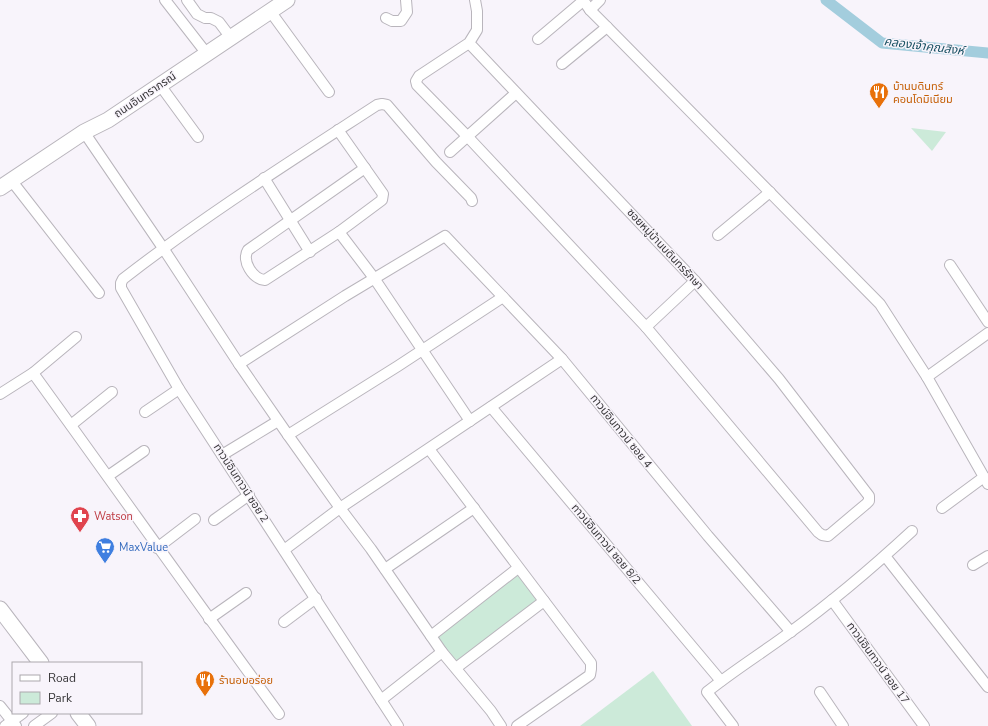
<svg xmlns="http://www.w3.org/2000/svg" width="988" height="726" viewBox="0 0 988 726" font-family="'Nunito Sans','Noto Sans Thai',sans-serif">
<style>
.green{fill:#ccead9}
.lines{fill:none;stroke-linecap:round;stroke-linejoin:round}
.canal{stroke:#a3cddd;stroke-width:11}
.street-casing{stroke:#b9b5bc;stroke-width:12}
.secondary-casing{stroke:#b9b5bc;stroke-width:17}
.street{stroke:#fff;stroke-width:10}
.secondary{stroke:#fff;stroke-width:15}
.labels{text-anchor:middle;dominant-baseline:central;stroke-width:3;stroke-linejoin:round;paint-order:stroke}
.food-label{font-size:11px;fill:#c56008;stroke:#f8f4fb;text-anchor:start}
.street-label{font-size:11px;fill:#373638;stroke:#f8f4fb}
.health-label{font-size:11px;fill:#be3a42;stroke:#f8f4fb;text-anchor:start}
.shop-label{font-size:11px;fill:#366cbe;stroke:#f8f4fb;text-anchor:start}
.water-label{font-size:12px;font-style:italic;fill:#185062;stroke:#f8f4fb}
</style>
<rect width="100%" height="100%" fill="#f8f4fb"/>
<!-- green -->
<g class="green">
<polygon points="911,128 946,132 932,151"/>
<polygon points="519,572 540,600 454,663 434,637"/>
<polygon points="653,671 692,726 580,726"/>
</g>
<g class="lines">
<!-- canal -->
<polyline class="canal" points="826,0 882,43 988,53"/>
<!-- street casing -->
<g class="street-casing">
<g id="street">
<polyline points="165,0 207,54"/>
<polyline points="187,0 197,14 205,18 211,18 219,22 231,38"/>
<polyline points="583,0 590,10 607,27 880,304 927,377 988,484"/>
<polyline points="590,10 600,0"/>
<polyline points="270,11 329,92"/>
<polyline points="386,18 392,21 401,21 407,12 406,0"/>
<polyline points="538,39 583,1"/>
<polyline points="469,43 419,76 416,81 417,85 467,136 646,327 818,532 822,535 828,536 866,504 869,501 869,496 779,379 695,281 469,43 477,30 477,11 475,0"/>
<polyline points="562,64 607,27"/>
<polyline points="160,85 198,137"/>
<polyline points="338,130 383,194 382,200 339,232 374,278 470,421"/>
<polyline points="84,132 163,248 239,364 288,435 340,508 371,549 442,652 491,711 501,726"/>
<polyline points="450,152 516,93"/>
<polyline points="264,178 310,252"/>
<polyline points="11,180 99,293"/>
<path d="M339,232L265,280C253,279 241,261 248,250L365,168"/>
<polyline points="718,235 770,192"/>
<polyline points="950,265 988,322"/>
<polyline points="646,327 695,281"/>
<polyline points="239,364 345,296 445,236 562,359 708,536 791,632"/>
<path d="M33,373C115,486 196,601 279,714"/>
<polyline points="927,377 988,333"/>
<polyline points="0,394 33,373 76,337"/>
<polyline points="491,407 721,681"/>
<polyline points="145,412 179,389"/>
<polyline points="71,425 112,392"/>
<polyline points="288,435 398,366 503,297"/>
<polyline points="429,449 591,663 591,669 590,675 517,726"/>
<polyline points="222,455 278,421"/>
<polyline points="108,476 144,451"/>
<polyline points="942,508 984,477"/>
<polyline points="214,520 249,495"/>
<polyline points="157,548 195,519"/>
<polyline points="284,550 340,508 562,359"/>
<polyline points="885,556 988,687"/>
<polyline points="973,565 988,556"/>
<polyline points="385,569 474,508"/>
<polyline points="832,600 924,726"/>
<polyline points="209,619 246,593"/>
<polyline points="284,622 316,598"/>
<polyline points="431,636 518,568"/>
<polyline points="456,668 544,601"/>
<polyline points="820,692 843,726"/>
<polyline points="381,700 442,652"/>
<polyline points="0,706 16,726"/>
<polyline points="5,726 23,713"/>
<polyline points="34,726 52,713"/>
<path d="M398,726L179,389L121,288V283L123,279C204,216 291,161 377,105L382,104L387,105L436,162L471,198L472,201"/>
<path d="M733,726L707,692C733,671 762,653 789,633C832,602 873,567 912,531"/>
</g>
</g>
<!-- secondary casing -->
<g class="secondary-casing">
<g id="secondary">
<polyline points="0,188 84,132 108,120 287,0"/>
<polyline points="0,609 41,663"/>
<polyline points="78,713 88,726"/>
</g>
</g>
<!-- street -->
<use href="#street" class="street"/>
<!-- secondary -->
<use href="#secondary" class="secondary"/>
</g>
<!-- icons -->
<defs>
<g id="restaurant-pin" transform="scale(1)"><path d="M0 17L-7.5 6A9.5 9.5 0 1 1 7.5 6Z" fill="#e8710a" stroke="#f8f4fb"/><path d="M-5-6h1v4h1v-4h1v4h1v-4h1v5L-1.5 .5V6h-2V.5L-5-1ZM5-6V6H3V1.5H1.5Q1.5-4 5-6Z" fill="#fff"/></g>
<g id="pharmacy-pin" transform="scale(1)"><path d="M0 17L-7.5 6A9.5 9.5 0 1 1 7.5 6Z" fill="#e0444e" stroke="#f8f4fb"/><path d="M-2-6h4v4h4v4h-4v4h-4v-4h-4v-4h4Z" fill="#fff"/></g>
<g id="supermarket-pin" transform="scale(1)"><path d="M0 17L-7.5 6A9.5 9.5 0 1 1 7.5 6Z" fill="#3f7fe0" stroke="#f8f4fb"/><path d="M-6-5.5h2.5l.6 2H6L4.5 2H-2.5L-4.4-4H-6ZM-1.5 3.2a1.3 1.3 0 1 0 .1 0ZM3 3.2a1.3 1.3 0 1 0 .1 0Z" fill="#fff"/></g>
</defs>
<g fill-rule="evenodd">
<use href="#restaurant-pin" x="879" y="92"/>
<use href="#pharmacy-pin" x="80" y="516"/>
<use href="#supermarket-pin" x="105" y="547"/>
<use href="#restaurant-pin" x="205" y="680"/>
</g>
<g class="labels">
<!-- food labels -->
<g class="food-label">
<text x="893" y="86">บ้านบดินทร์<tspan x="893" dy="13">คอนโดมิเนียม</tspan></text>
<text x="219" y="680">ร้านอบอร่อย</text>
</g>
<!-- street labels -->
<g class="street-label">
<text transform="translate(145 95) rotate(-34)">ถนนอินทราภรณ์</text>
<text transform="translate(665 249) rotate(47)">ซอยหมู่บ้านบดินทรรักษา</text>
<text transform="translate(621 431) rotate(51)">ทาวน์อินทาวน์ ซอย 4</text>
<text transform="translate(241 483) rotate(57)">ทาวน์อินทาวน์ ซอย 2</text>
<text transform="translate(606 544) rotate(50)">ทาวน์อินทาวน์ ซอย 8/2</text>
<text transform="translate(878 663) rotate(54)">ทาวน์อินทาวน์ ซอย 17</text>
</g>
<!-- health labels -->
<g class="health-label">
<text x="94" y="516">Watson</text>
</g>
<!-- shop labels -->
<g class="shop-label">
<text x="119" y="547">MaxValue</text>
</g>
<!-- water labels -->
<g class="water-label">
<text transform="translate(924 46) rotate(7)">คลองเจ้าคุณสิงห์</text>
</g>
</g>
<!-- legend -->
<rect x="12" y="662" width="130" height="52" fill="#f8f4fb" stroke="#aba8ad"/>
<rect x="20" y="675" width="20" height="6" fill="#ffffff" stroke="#aba8ad"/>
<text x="48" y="682" font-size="12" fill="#373638">Road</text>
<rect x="20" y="692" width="20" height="12" fill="#ccead9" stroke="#aba8ad"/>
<text x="48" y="702" font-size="12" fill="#373638">Park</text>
</svg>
